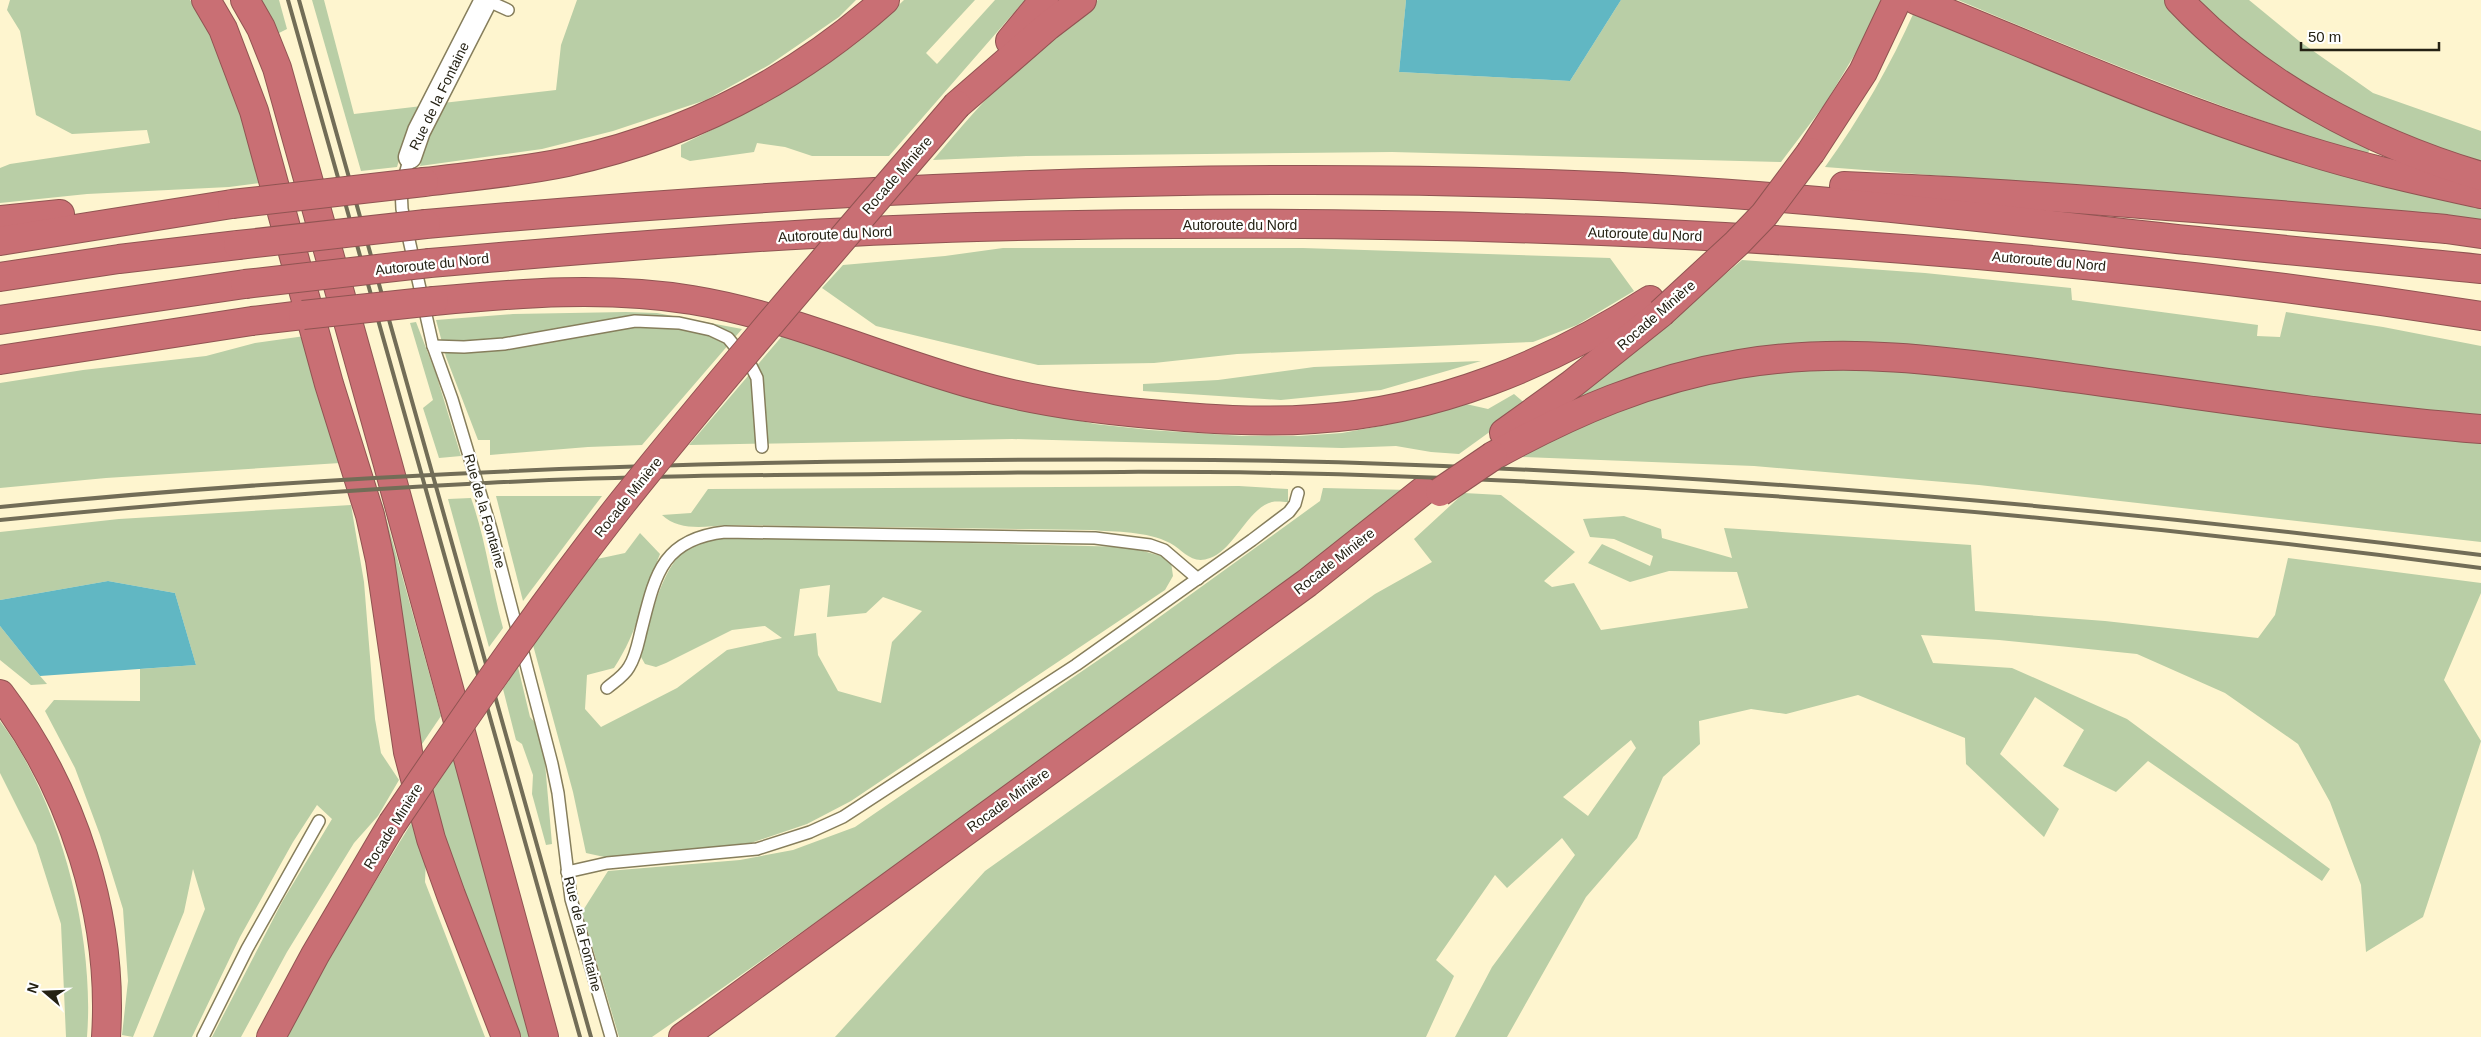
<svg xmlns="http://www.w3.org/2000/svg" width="2481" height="1037" viewBox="0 0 2481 1037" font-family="Arial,sans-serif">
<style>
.green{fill:#b9cea6;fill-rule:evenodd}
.water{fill:#61b7c3}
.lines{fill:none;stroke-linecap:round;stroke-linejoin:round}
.lane-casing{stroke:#867e5c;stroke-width:14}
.street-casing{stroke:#867e5c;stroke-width:25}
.highway-casing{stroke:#905452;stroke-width:30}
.lane{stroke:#fff;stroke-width:11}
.street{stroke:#fff;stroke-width:22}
.highway{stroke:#c96f74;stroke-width:28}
.rail{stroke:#726d57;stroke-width:4}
.highway-bridge-casing{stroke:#905452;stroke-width:30;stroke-linecap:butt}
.highway-bridge{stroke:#c96f74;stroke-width:28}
.labels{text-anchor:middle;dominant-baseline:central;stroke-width:4.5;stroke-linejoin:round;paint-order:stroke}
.street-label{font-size:14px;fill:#252214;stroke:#fff}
</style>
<rect width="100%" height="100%" fill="#fef5cf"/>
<!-- green -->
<g class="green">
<polygon points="10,0 190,0 198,9 231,81 260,183 229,187 87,194 0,203 0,168 10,164 150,143 147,130 72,134 36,115 20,31 7,10"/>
<polygon points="261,0 279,0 287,29 277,34"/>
<polygon points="312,0 324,0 354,114 422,106 404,144 397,167 361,171"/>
<polygon points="577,0 856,0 839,17 769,65 706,100 613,131 542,149 420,166 426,143 443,103 556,90 561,45"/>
<path d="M904,0H975L926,53L937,64L995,0H1025L889,156H812L785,147L757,143L754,152L690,161L681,157V145C744,114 806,82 862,39C877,27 890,13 904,0Z"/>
<path d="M1098,0H1406L1399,72L1570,81L1621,0H1881L1861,44L1825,104L1781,162L1392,152L1026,156L933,160C983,101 1033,43 1098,0Z"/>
<path d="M1958,0H2169L2372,143L2367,156C2228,112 2093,57 1958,0Z"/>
<polygon points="2196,0 2249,0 2299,41 2373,93 2481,131 2481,163 2358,118 2275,68"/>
<path d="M1915,10L2481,205V223L2139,191L1825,167C1861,117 1890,66 1915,10Z"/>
<polygon points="1003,248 1303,248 1610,258 1634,291 1577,325 1533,342 1237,354 1154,363 1038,365 876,326 822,288 843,265 945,256"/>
<polygon points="1742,260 1925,273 2071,288 2072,300 2258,325 2257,336 2280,337 2286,312 2383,327 2481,346 2481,422 1842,348 1571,407 1568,402 1684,309"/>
<polygon points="626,312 657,313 742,329 642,445 588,447 490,455 490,440 478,440 446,357 436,320 513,314"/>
<polygon points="416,322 436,374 461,456 439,458 423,408 433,400 410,323"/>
<polygon points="783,335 898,376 984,400 1095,424 1150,430 1243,436 1299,436 1342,433 1386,425 1466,404 1488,409 1514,394 1527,405 1459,454 1431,452 1396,446 1342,448 1012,439 689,445"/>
<polygon points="305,336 340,463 106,478 0,488 0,383 83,370 206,356 255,343"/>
<polygon points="1481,361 1381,390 1281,400 1143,391 1143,384 1218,380 1314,367"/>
<polygon points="1903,368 2481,440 2481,542 1979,485 1754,466 1522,457 1571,430 1627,405 1693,385 1767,369"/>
<path d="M1239,486L1288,489V502C1283,502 1277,501 1272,502C1248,508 1234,550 1210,558C1192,565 1184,551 1170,543C1147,531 1116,532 1091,530L726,525C704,527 679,531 662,515L691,513L708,489Z"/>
<path d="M1323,488L1409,490C1160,676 908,859 652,1037H619L582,912L608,871L740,860L793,850L855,827L1129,639L1320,501Z"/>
<path d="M1464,493L1501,495L1575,552L1544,581L1552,587L1574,583L1601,630L1748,608L1737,572L1669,571L1630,582L1588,563L1602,544L1650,566L1653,556L1614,539L1590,537L1583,519L1624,516L1661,529L1662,538L1732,558L1724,528L1971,545L1975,611L2105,621L2258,638L2275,615L2288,558L2481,583V593L2444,680L2481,741L2423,917L2366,952L2361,885L2330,802L2298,744L2225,693L2137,654L1999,640L1921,635L1933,663L2012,668L2127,719L2330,869L2322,881L2148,761L2116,792L2063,766L2084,730L2035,697L2000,754L2059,809L2044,837L1966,764L1965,738L1858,695L1786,714L1751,709L1699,721L1700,744L1663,777L1637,838L1586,897L1507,1037H1455L1492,967L1575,855L1562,838L1507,888L1495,875L1436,960L1454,976L1426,1037H835L985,871L1375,594L1432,562L1414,539ZM1631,740L1636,748L1588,816L1563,797Z"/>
<polygon points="496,496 602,496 523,601"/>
<path d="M471,498C486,540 491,584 503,628L489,647L448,499Z"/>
<polygon points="373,503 382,503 441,716 418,750"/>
<polygon points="351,505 364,582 375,719 381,753 399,780 378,816 354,843 287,952 241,1037 212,1037 282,902 332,819 317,805 293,842 240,937 192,1037 153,1037 205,909 193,869 184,912 133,1037 122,1035 128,981 123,909 100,835 75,768 45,711 54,700 140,701 140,669 196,665 175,593 108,581 0,600 0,532 119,519"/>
<path d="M640,533L660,554C644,595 639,630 614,668L587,675L585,709L601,727L677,688L727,650L782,638L765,626L732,630L666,663L656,667L645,664L641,657C650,624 661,555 699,542C708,539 720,539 730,537L1129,547L1161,556L1171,562L1173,576L1165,590L851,801L807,824L751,843L609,858L586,853L573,792L533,645L597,559L625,553ZM830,585L827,617L866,613L883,597L922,611L892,642L881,703L838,691L818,655L816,633L794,636L800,589Z"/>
<polygon points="0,626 40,676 47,684 31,685 0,660"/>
<polygon points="518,667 530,717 537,725 545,763 552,844 546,845 532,794 533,775 522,744 516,740 503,689"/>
<path d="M0,721C61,802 95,937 87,1037H66L61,924L36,845L0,773Z"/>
<polygon points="455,757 529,1037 515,1037 428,798"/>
<polygon points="412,822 426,858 425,882 485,1037 285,1037 325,964"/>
</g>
<!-- water -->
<g class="water">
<polygon points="1406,0 1621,0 1570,81 1399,72"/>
<polygon points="108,581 175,593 196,665 40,676 0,626 0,600"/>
</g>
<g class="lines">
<!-- lane casing -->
<g class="lane-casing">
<g id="lane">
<polyline points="486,0 508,10"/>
<polyline points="410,157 401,188 402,209 433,346 452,399 491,529 552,764 558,793 571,899 611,1037"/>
<polyline points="433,346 464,347 504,344 635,321 679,323 711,330 728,338 751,366 757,378 762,447"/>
<path d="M607,688C614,682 624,676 629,667C636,656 638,643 641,631C655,576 661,539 725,532L1095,538L1150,545L1164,550L1198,579"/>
<polyline points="567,872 607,863 757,849 810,832 843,817 1076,665 1252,540 1289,512 1295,504 1298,493"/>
<polyline points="203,1037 247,949 319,821"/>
</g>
</g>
<!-- street casing -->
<g class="street-casing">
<polyline id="street" points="410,157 419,131 486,0"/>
</g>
<!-- highway casing -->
<g class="highway-casing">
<g id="highway">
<polyline points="206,0 223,29 254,111 329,384 370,515 380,560 408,752 431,839 451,895 506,1037"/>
<polyline points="245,0 261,28 277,68 387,461 544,1037"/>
<path d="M1916,0C2045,52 2172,109 2305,150C2362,168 2422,181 2481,194"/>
<path d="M2179,0C2259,85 2370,143 2481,176"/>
<polyline points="1010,41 1044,0"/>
<polyline points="957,105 1048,26 1082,0"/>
<polyline points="1811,152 1863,72 1897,0"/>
<path d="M424,182C472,176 520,172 567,162C686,136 794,81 885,0"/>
<path d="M1844,186C2045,194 2245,212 2446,229L2481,234"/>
<polyline points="0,220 60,214"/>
<path d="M426,224C808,190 1191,170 1574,185C1760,192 1946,213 2131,234C2247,247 2364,257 2481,269"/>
<polyline points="0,241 232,204"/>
<path d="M430,263C612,247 794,232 977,227C1479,214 1984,238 2481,316"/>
<polyline points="0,277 119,259 238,245"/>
<path d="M434,301C519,293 607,286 692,300C790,316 881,359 976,385C1033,401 1092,409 1150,414C1205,419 1260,423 1314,419C1434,412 1551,364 1650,300"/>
<polyline points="0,320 245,284"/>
<polyline points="0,360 252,321 303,315"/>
<polyline points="1504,433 1572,384 1661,313"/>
<path d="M1493,456C1573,412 1649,379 1739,364C1851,345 1962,363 2073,378C2209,396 2344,418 2481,429"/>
<path d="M0,694C73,790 114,917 106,1037"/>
<polyline points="271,1037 315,955 392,824"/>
<polyline points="683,1037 1307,583 1423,491"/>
</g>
</g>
<!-- lane -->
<use href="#lane" class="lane"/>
<!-- street -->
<use href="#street" class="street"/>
<!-- highway -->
<use href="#highway" class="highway"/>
<!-- rail -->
<g class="rail">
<polyline points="288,0 580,1037"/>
<polyline points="299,0 591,1037"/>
<path d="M0,507C299,477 598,464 898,461C1052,459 1206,458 1360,463C1735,475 2109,508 2481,555"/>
<path d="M0,520C162,504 324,491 486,483C619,476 753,475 886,474C1044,472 1202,470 1361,475C1733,487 2112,519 2481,568"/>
</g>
<!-- highway-bridge casing -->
<g class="highway-bridge-casing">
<g id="highway-bridge">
<polyline points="232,204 424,182"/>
<polyline points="238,245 426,224"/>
<polyline points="245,284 430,263"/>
<polyline points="1661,313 1737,243 1764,215 1811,152"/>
<polyline points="303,315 434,301"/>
<polyline points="1440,492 1493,456"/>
<path d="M392,824C466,715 540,607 622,503C730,368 844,237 957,105"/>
</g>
</g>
<!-- highway-bridge -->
<use href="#highway-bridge" class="highway-bridge"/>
</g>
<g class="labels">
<!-- street labels -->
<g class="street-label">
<text transform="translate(439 96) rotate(-64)">Rue de la Fontaine</text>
<text transform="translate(897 175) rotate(-49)">Rocade Minière</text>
<text x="1240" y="225">Autoroute du Nord</text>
<text transform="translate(835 234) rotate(-3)">Autoroute du Nord</text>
<text transform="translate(1645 234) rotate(2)">Autoroute du Nord</text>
<text transform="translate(2049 261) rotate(5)">Autoroute du Nord</text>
<text transform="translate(432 264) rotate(-6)">Autoroute du Nord</text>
<text transform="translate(1656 315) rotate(-41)">Rocade Minière</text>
<text transform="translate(628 497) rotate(-51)">Rocade Minière</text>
<text transform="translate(485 511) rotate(74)">Rue de la Fontaine</text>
<text transform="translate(1334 561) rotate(-38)">Rocade Minière</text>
<text transform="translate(1008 800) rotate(-36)">Rocade Minière</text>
<text transform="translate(393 826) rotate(-58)">Rocade Minière</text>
<text transform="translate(583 934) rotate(76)">Rue de la Fontaine</text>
</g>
</g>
<!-- north arrow -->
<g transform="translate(45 992) rotate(289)" stroke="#ffffff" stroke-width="4" paint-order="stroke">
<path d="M0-4L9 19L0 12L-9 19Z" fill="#252214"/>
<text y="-8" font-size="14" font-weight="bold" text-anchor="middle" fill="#252214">N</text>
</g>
<!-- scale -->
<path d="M2301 42v8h138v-8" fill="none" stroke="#252214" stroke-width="2.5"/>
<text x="2308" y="42" font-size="15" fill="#252214" stroke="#ffffff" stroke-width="4" paint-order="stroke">50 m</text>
</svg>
